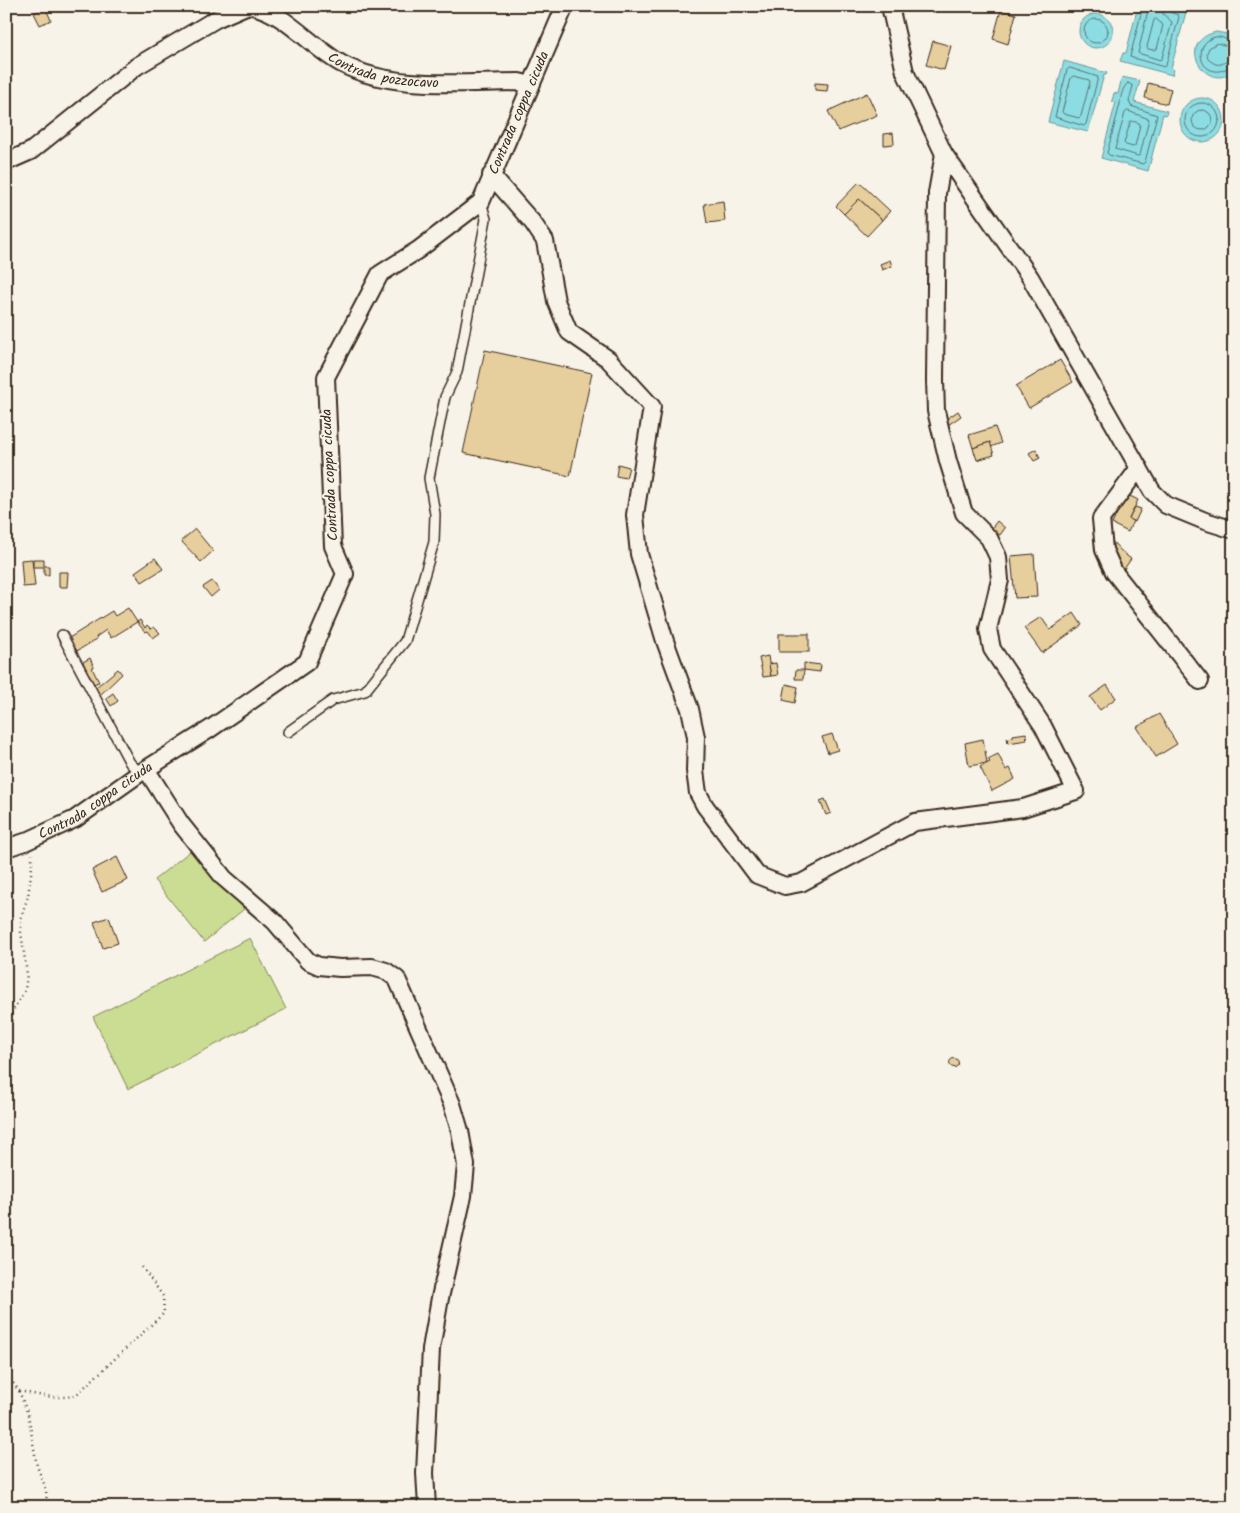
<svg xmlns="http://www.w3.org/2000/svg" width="1240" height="1513" viewBox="0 0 1240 1513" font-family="Kalam,sans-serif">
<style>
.green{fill:#cadd92;stroke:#828458}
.water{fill:#8cdde3;stroke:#6c9594}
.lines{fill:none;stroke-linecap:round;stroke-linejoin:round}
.shore{stroke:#5b726d;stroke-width:1}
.building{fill:#e7ce9d;stroke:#3b2a1e}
.service-casing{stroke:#3b2a1e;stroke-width:12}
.minor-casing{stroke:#3b2a1e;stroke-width:20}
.path{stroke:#3b2a1e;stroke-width:2.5;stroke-dasharray:1 4;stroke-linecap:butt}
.service{stroke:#f7f3e8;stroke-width:9}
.minor{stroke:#f7f3e8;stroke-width:16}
.labels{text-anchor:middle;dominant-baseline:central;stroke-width:4.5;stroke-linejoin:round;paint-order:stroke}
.street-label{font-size:14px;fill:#3b2a1e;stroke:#f7f3e8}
</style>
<rect width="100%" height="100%" fill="#f7f3e8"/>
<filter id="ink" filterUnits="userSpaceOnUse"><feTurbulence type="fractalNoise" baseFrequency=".02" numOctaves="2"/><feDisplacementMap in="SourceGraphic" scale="10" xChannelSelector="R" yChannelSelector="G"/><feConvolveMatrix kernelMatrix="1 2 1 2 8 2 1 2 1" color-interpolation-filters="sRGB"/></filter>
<g filter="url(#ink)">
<!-- green -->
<g class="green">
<polygon points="194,848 244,909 204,942 154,880"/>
<polygon points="250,938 286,1009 128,1089 93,1017"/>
</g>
<!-- water -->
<g class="water">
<polygon points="1138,6 1165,6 1186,12 1171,68 1174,70 1172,75 1120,61 1123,53 1126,53"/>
<circle cx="1096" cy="31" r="17"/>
<path d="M1216,32L1227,34L1234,39V69C1211,97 1171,43 1216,32Z"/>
<polygon points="1064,61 1107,73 1106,75 1104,75 1088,132 1048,122"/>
<polygon points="1122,77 1140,81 1134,102 1167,111 1166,115 1163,114 1148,171 1101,158 1116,102 1112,101 1114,93 1118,94"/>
<circle cx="1202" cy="120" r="22"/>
</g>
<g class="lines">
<!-- shore -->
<g class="shore">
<polyline points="1143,6 1130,57 1164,67 1166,65 1179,17 1178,15 1170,12 1168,6"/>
<polyline points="1149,6 1138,53 1160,60 1162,58 1172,22 1163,14 1162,6"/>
<circle cx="1096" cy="31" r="12"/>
<polygon points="1156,19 1163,25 1157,49 1154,50 1148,49 1147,47 1154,20"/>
<path d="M1234,42C1227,41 1223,36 1215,37C1197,41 1196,68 1215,71C1223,72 1227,67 1234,66"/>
<path d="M1234,48L1217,43L1209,48L1207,53L1208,59C1221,70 1221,61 1234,60"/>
<polygon points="1070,68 1098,77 1086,124 1084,126 1055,117 1067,70"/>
<polygon points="1074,76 1089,80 1090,82 1081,116 1079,118 1064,114 1062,112 1071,78"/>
<path d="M1128,83L1133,86L1129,101L1131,106L1157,115L1145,162L1143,164L1109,155L1107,153L1120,104C1120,98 1123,86 1128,83Z"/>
<circle cx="1202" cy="120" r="17"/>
<circle cx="1202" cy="120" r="10"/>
<polygon points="1128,111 1149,119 1140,155 1138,156 1115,149 1125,113"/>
<polygon points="1132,121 1139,123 1140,125 1135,146 1133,147 1126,145 1124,143 1130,123"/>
</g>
</g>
<!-- building -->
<g class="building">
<polygon points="45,7 51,20 40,25 34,13"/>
<polygon points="1001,10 1016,14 1008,44 993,39"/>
<polygon points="933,41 951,46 944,70 926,65"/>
<polygon points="815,83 828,84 827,91 815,90"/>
<polygon points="1148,83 1171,89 1167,104 1145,98"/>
<polygon points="867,93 877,115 838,131 828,111"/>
<polygon points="893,133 894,144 884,145 884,134"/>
<polygon points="859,182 890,211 882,220 859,199 844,214 836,206"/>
<polygon points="859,199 882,220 867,236 844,214"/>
<polygon points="723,201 725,221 707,223 704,204"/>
<polygon points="890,260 892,266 882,270 880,264"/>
<polygon points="485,350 592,373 570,476 463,453"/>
<polygon points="1060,360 1073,382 1029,408 1016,386"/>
<polygon points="958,411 961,416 948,425 945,420"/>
<polygon points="995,427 1001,443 991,447 990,442 973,448 969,435"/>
<polygon points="990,442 994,455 977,460 973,448"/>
<polygon points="1036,449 1040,458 1034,461 1029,453"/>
<polygon points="618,464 629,467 626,478 616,476"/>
<polygon points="1126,494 1138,500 1129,519 1133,521 1128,532 1112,524"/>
<polygon points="1135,507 1141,509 1135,522 1129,519"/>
<polygon points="997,521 1005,528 1000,535 991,529"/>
<polygon points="195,529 213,551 201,562 181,541"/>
<polygon points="1107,541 1112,541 1123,553 1131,559 1122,572"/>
<polygon points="1034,554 1037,597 1015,598 1011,556"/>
<polygon points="155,558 163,569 142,582 135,572"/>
<polygon points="32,559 35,586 23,587 21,560"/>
<polygon points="33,559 44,559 44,566 49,566 49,575 44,575 44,567 33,567"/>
<polygon points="59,572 68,572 67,587 59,587"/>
<polygon points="212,581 219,590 211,597 203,587"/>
<polygon points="128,608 137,622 111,638 106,630 96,637 97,639 77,651 69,638 112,611 115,616"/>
<polygon points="1074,613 1082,625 1042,653 1024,628 1041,617 1050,630"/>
<polygon points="140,620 145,628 147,625 151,629 154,627 160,633 153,638 148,631 145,632 137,622"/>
<rect x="779" y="634" width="30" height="18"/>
<polygon points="768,656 771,676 763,677 759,658"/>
<polygon points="90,658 94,667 92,668 99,682 93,684 83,662"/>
<polygon points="776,663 778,675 771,676 769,664"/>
<polygon points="804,663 821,665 820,672 804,670"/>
<polygon points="118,669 122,674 99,696 95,688"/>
<polygon points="796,670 804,670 803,679 795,679"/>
<polygon points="786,684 798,687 795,703 783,700"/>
<polygon points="1107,685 1116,698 1100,710 1090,697"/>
<polygon points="113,693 118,701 111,706 106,698"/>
<polygon points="1159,714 1177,744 1156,757 1137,727"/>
<polygon points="1026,733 1027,740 1008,743 1007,738 1013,737 1013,735"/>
<polygon points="832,734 838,750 828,753 822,737"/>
<polygon points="983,739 987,763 969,766 965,743"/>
<polygon points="998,754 1006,770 1010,768 1015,779 992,791 980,767 990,762 988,759"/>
<polygon points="825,799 831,813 826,815 820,801"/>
<polygon points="117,857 128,880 102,892 92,870"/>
<polygon points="109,917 118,943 103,948 94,922"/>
<circle cx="954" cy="1063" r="4.5"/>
</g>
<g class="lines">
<!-- service casing -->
<g class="service-casing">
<g id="service">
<polyline points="62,635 130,763 140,773"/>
<polyline points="288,732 333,700 365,691 405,641 434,542 435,514 429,478 445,397 457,372 486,219 481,202"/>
</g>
</g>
<!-- minor casing -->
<g class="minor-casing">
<g id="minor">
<path id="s1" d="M252,6C286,13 312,48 342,64C393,91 463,82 519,82L531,85"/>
<polyline points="890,6 905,72 944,154 1030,277 1152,491 1166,505 1205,521 1234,530"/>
<polyline points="6,162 31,151 137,66 216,19 246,6"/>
<polyline points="491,175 533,223 545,241 556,301 569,332 608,359 652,407 635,515 639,554 665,641 690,709 696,737 695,771 698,793 705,806 757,875 785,886 801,883 915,822 1023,808 1076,791 1043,726 992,649 988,629 1000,580 998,557 989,538 964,513 948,461 936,411 935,380 937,193 944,154"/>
<polyline points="1139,468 1101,519 1104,550 1114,572 1200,681"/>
<polyline points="146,769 181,824 224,878 275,922 308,961 319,966 340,968 372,967 386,971 397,979 452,1104 460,1131 466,1165 463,1196 440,1298 431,1349 425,1473 427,1507"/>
<path id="s2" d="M6,848L25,842L75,819L140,773L210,729L307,662L345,574L333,546L326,377L380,274L418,250L481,202L565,6"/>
</g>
</g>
<!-- path -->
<g class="path">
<polyline points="6,1022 25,990 27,974 21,932 21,917 28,896 32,867 32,854"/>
<polyline points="6,1370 10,1379 19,1391 28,1414 37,1466 46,1489 47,1507"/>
<path d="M19,1391C39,1395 56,1400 76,1395L164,1313L163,1296L142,1267"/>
</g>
<!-- service -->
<use href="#service" class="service"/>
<!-- minor -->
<use href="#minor" class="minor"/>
</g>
</g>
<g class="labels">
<!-- street labels -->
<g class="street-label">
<text stroke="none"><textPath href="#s1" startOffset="150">Contrada pozzocavo</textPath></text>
<text stroke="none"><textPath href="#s2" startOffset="988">Contrada coppa cicuda</textPath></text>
<text transform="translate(330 475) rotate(-93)">Contrada coppa cicuda</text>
<text stroke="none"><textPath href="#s2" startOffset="102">Contrada coppa cicuda</textPath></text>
</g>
</g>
<!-- margin -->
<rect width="1240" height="1513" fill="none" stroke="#f7f3e8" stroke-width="25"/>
<rect x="12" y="12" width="1215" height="1488" fill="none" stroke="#3b2a1e" stroke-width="2" filter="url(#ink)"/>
</svg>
